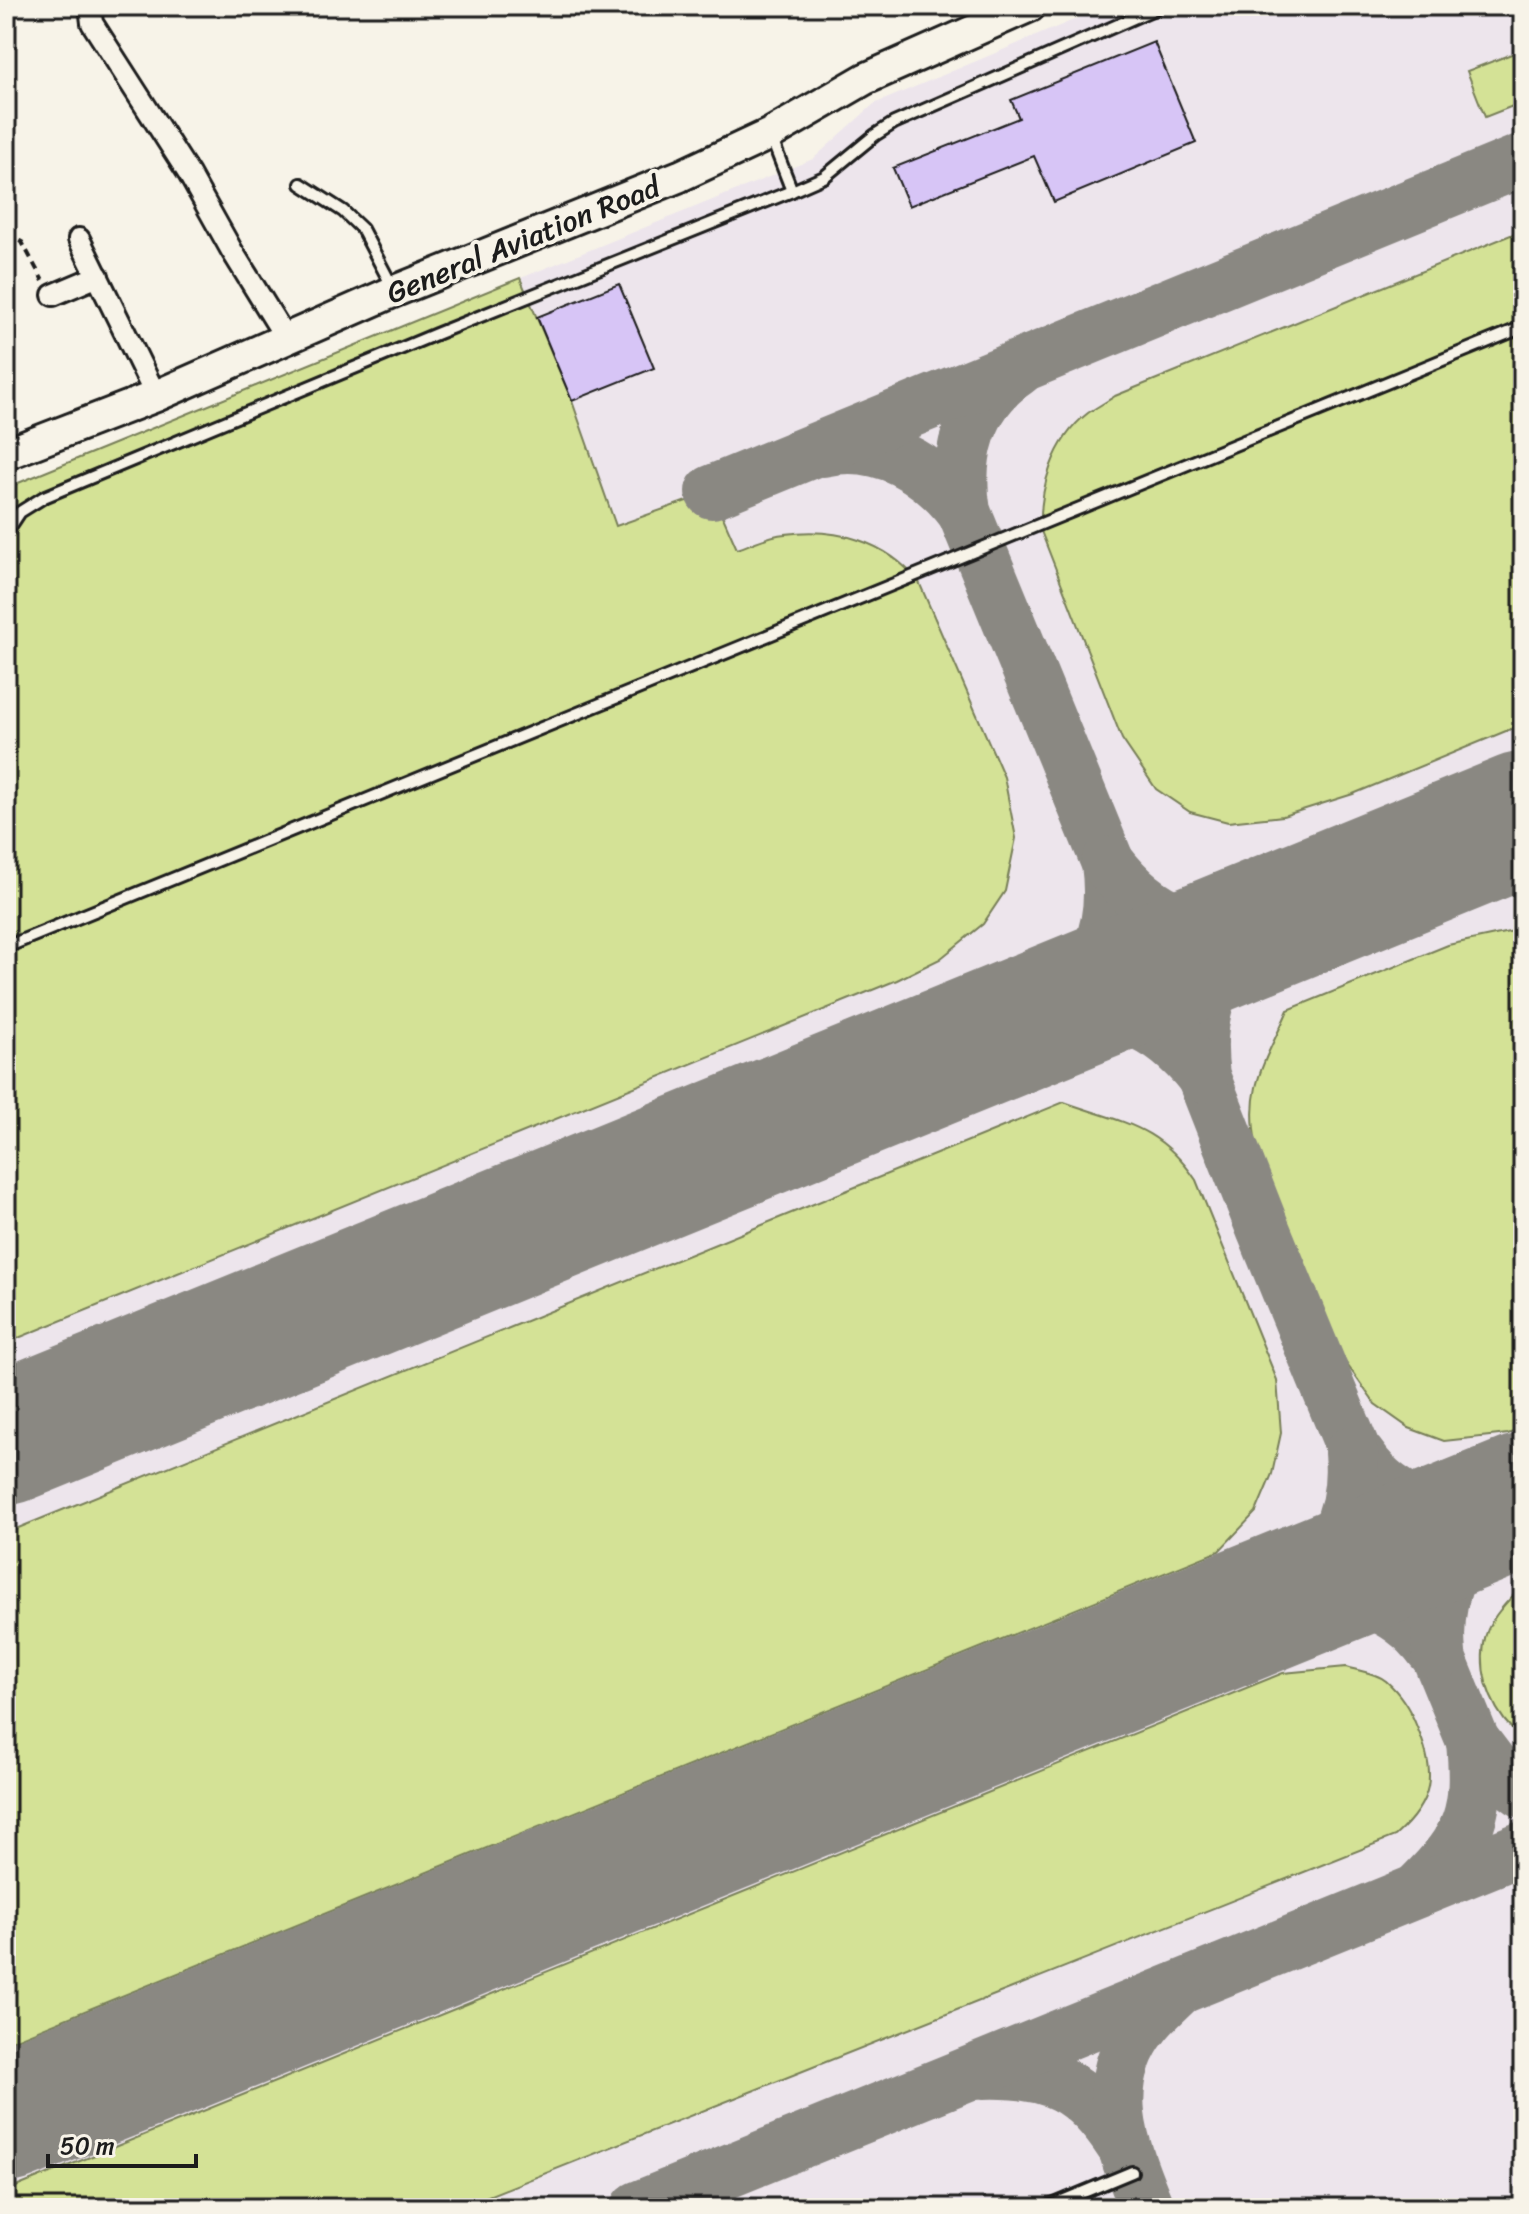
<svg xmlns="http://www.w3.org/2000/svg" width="1529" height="2214" viewBox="0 0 1529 2214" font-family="Sriracha,sans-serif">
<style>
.built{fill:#ede5ec}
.green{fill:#d4e296;stroke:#787f59;stroke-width:2}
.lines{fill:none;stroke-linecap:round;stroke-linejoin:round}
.taxiway{stroke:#8a8882;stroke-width:54}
.runway{stroke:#8a8882;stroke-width:134}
.building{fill:#d7c5f6;stroke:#1c1c1c;stroke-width:2}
.lane-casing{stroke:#1c1c1c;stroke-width:16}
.street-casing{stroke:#1c1c1c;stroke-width:26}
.secondary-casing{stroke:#1c1c1c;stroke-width:36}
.path{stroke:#1c1c1c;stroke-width:4;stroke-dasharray:8 6;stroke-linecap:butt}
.lane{stroke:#f7f3e8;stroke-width:10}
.street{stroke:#f7f3e8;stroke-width:20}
.secondary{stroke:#f7f3e8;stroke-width:30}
.labels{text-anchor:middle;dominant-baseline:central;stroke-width:8;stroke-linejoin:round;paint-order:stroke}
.street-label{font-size:30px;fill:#1c1c1c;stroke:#f7f3e8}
</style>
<rect width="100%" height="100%" fill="#f7f3e8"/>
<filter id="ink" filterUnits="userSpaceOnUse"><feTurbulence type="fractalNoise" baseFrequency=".0125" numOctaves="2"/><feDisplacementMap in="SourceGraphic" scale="16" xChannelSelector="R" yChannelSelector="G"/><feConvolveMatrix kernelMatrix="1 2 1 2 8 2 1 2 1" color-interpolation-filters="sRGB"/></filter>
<g filter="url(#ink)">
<!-- built -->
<polygon class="built" points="1107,6 1523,6 1523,2208 6,2208 6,488 813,159 874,104"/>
<!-- green -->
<g class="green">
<polygon points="1522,50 1523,102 1485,117 1467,71"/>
<path d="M1523,230V724L1353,794L1283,816L1228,822L1190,812L1156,789L1122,739L1041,531C1039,489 1053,440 1088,413C1097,407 1106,402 1115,396Z"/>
<path d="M520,278L572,401L616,526L712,492L737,549C752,544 769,535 785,534C836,527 886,541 919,582L1004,777L1016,838L1005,891L983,924L940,959L897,980L6,1343V488Z"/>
<path d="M1523,929V1428L1508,1434L1444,1441L1409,1428L1375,1404L1341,1356L1257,1148C1244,1088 1265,1063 1288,1010L1448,945Z"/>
<path d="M1064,1102C1122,1123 1158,1124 1196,1180L1277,1380L1281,1433L1272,1474L1256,1512L1219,1551L6,2043V1533Z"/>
<path d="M1523,1585V1739C1495,1717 1478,1679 1484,1643C1487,1620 1508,1601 1523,1585Z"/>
<path d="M1346,1667C1358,1671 1377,1673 1386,1681C1401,1694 1410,1709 1417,1727C1437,1774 1434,1801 1395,1836L458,2208H6V2191L1283,1673Z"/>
</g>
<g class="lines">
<!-- taxiway -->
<g class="taxiway">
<path d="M1017,370C968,402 955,458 964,512L1108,863C1117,930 1097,977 1041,1016"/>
<path d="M823,450C880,437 931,468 964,512"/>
<polyline points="712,492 1523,160"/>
<path d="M1108,863C1151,919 1199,937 1269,923"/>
<polyline points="1399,870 1523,843"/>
<path d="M1269,923C1213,963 1194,1009 1203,1076L1263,1229L1473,1741L1495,1770L1523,1791"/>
<path d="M1041,1016C1111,1003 1159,1020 1203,1076"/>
<path d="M1360,1458C1396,1510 1451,1518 1509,1507"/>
<path d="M1281,1599C1339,1585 1397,1600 1433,1650"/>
<path d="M1281,1599C1330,1561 1357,1517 1351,1453"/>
<path d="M1439,1653C1433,1590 1457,1543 1509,1507"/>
<path d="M1421,1887C1472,1836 1479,1812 1473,1741"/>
<path d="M983,2072C1051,2070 1084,2086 1122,2144"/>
<polyline points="638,2208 1523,1848"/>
<path d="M1147,2208C1121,2145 1097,2084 1144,2024C1153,2012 1165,2002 1175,1992"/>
</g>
<!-- runway -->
<g class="runway">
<polyline points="6,1438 1523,819"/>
<polyline points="6,2116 1523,1501"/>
</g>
</g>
<!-- building -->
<g class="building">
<polygon points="1154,42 1196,143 1054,202 1034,156 909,206 893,168 1019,118 1011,100"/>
<polygon points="619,284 654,368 572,401 537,317"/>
</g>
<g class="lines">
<!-- lane casing -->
<g class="lane-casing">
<g id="lane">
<polyline points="771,137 792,191"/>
<polyline points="301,184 343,211 362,229 394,290"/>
<polyline points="6,533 20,512 44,497 436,334 792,191 824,177 875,135 894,123 1161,6"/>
<polyline points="6,947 1523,327"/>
<polyline points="1045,2208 1132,2172"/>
</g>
</g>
<!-- street casing -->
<g class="street-casing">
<g id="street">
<polyline points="90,6 92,23 189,174 232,251 287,340"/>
<polyline points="79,239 156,396"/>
<polyline points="53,295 98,276"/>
</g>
</g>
<!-- secondary casing -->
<g class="secondary-casing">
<polyline id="secondary" points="6,454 156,396 395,291 680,176 770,134 865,79 1030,6"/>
</g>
<!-- path -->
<polyline class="path" points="6,245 18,240 22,242 43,281"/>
<!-- lane -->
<use href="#lane" class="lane"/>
<!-- street -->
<use href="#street" class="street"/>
<!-- secondary -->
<use href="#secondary" class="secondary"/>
</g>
</g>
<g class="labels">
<!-- street labels -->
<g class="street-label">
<text transform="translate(523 240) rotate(-22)">General Aviation Road</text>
</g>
</g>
<!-- margin -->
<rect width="1529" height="2214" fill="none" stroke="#f7f3e8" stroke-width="32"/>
<rect x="16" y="16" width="1497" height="2182" fill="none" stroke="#1c1c1c" stroke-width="3" filter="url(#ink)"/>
<!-- scale -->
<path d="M48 2154v12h148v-12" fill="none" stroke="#1c1c1c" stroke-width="4"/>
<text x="60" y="2154" font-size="24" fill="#1c1c1c" stroke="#f7f3e8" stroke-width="6" paint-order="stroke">50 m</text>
</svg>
